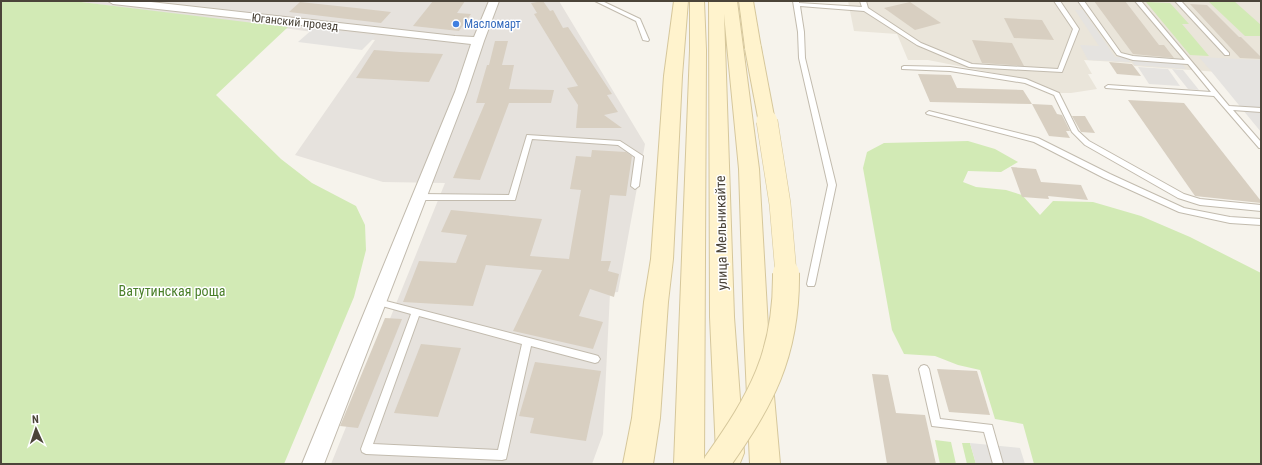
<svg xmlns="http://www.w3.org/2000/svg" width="1262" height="465" viewBox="0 0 1262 465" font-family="'Roboto Condensed',sans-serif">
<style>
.residential{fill:#eae5da}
.industrial{fill:#e6e2dd}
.green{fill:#d2eab5}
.parking{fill:#e5e3e0}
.building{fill:#d8cfc1}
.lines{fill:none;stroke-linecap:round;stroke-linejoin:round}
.service-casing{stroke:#c2bbae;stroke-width:2}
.minor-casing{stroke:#c2bbae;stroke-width:2}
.secondary-casing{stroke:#d6c79b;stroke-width:2}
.service{fill:#fff;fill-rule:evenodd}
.minor{fill:#fff;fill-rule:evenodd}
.secondary{fill:#fff3cd;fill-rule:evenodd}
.secondary-bridge-far2-casing{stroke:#d6c79b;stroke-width:18;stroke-linecap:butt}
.secondary-bridge-far1-casing{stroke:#d6c79b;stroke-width:22;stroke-linecap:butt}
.secondary-bridge-casing{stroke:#d6c79b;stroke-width:28;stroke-linecap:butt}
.secondary-bridge-far2{stroke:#fff3cd;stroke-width:16}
.secondary-bridge-far1{stroke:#fff3cd;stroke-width:21}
.secondary-bridge{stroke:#fff3cd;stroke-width:26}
.shop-dot{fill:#3f7fe0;stroke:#fff;stroke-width:1.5}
.labels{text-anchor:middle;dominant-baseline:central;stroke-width:3;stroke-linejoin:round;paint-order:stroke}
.far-street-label{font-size:12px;fill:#4b4439;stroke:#fff}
.far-shop-label{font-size:12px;fill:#366cbe;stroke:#fff;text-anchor:start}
.street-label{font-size:14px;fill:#4b4439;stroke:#fff}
.park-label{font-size:14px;fill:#4a7f2a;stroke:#fff}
</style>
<rect width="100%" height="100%" fill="#f6f3ec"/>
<!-- residential -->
<polygon class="residential" points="848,1 1261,1 1261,75 1134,66 1132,63 1084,60 1092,74 1088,74 1097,89 1071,93 1059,93 1029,80 928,60 908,60 897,34 854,31"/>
<!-- industrial -->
<polygon class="industrial" points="73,1 559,1 645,144 618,292 610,293 603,434 592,464 331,464 445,183 383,182 295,155 375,40"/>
<!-- green -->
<g class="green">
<polygon points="1,1 73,1 288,27 216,95 281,159 312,183 356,206 365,225 366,250 354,297 284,464 1,464"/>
<polygon points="1208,1 1234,1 1261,25 1261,36 1245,36"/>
<polygon points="1146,2 1170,3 1189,24 1182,24 1209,56 1190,55"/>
<polygon points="968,141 995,149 1018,162 1001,172 968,171 963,182 976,187 1006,190 1022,195 1040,215 1053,201 1093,202 1141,216 1190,237 1261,273 1261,464 1034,464 1023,424 995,419 980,370 958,365 935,356 904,354 892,330 863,168 867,152 884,143"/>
<polygon points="935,440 951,442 956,464 940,464"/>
<polygon points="962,443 970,443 976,464 967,464"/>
</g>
<!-- parking -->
<g class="parking">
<polygon points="1075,10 1083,10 1115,57 1127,57 1130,62 1088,60 1080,45 1099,46"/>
<polygon points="314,28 376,36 362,50 298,42"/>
<polygon points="1199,57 1261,60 1261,132 1211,71 1253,73 1211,71"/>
<polygon points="1131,60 1182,64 1186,69 1135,65"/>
<polygon points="1138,67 1168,69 1180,86 1149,84"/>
<polygon points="1172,69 1183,70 1199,90 1188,89"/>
<polygon points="970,443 1020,448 1025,464 976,464"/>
</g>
<!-- building -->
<g class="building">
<polygon points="433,1 465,1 457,13 471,14 459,31 413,26"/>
<polygon points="543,1 550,11 553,10 563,28 568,27 612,94 607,95 618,112 604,115 622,128 576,128 578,105 567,88 578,86 534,14 537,13 531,3"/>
<polygon points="1094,1 1125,1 1159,45 1164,45 1174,58 1133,54"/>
<polygon points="300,2 356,8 391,12 381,23 289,12"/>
<polygon points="910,2 941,23 915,30 884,8"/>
<polygon points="1190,4 1207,5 1239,37 1241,37 1261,57 1261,59 1240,58"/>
<polygon points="1004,18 1042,20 1054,40 1014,38"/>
<polygon points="972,40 1012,43 1024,66 982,63"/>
<polygon points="495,41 508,41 502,65 514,65 509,89 554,90 551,103 509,103 480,180 453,178 485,103 476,103 487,65 489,65"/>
<polygon points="374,50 400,52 443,54 429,82 356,78"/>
<polygon points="1109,62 1132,64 1141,76 1117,74"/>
<polygon points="918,74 951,75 957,88 1023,90 1032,104 930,102"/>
<polygon points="1128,100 1184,103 1261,201 1261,203 1195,196"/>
<polygon points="1032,104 1052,105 1057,114 1062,115 1070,131 1066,131 1070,138 1049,136"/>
<polygon points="1072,116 1085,116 1095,133 1081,132"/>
<polygon points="592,150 626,152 632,156 626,196 610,195 601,261 611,261 608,271 619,274 614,297 590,289 579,316 603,322 593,349 513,331 542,270 486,265 473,306 403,302 419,261 456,263 467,235 441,232 451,210 542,219 530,256 569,259 581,190 570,189 576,156 591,157"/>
<polygon points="1011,167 1036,169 1041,182 1081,185 1088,200 1048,196 1049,199 1022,197"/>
<polygon points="385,318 402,319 358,428 340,426"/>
<polygon points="421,344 461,348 438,417 394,413"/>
<polygon points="535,362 601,371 586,441 530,433 534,418 519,416"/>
<polygon points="937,369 977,371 990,415 949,412"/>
<polygon points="872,374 888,375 896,413 925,415 936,464 887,464"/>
</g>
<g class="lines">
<!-- service casing -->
<g class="service-casing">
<g id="service">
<polygon points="595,1 602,1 640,19 649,40 648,41 643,40 636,21"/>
<polygon points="793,1 799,1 799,3 862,7 860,1 866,1 868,8 921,43 972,64 1058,69 1073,29 1054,1 1060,1 1079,29 1062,72 969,67 917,45 864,11 800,6 804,32 805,58 836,185 815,284 814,286 808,286 807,284 828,185 799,58 798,32"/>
<polygon points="1078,1 1084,1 1121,53 1133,56 1185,60 1135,1 1141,1 1229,106 1261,108 1261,112 1233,110 1261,142 1261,148 1259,148 1214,96 1106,88 1105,87 1108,85 1211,92 1188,64 1133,60 1117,55"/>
<polygon points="1175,1 1181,1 1229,53 1229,55 1225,55"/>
<polygon points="904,66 950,67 1026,79 1059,93 1078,131 1089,141 1184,194 1200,199 1261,205 1261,211 1200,205 1178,198 1085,145 1072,132 1054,95 1025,83 950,71 902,69 902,67"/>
<polygon points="929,111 1038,138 1110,174 1184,208 1230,217 1261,219 1261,225 1230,223 1179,212 1104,178 1034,142 927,114 926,113"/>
<polygon points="527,135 620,141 643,156 639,186 635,189 631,186 635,157 618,145 532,139 515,200 420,200 416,197 420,194 509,195"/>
<path d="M378,299L595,355L598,356L600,359L598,362L595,363L531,346L506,459L502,460L366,454L362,452L361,449L411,314L375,304L374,302L375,300ZM419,316L522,344L498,450L373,444Z"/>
<polygon points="924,365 927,366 929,369 940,419 992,425 1003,464 993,464 984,432 932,426 919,369 921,366"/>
</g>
</g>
<!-- minor casing -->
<g class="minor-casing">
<polygon id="minor" points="108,1 142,1 455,36 474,37 489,1 499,1 484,41 467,92 324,464 302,464 455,92 471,44 113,4"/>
</g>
<!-- secondary casing -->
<g class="secondary-casing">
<g id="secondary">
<polygon points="674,1 688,1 682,76 673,259 668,302 660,418 653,464 623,464 632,418 644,302 651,259 664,76"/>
<polygon points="690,1 704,1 706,50 704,464 674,464 690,50"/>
<polygon points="709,1 737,1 759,169 768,328 780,464 750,464 744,328 739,169 724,14 734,317 744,453 740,463 737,464 720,463 716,453 710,317"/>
<polygon points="739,1 753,1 761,48 759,51 753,53 747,51 745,48"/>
</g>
</g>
<!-- service -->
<use href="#service" class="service"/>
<!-- minor -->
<use href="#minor" class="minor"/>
<!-- secondary -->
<use href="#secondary" class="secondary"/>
<!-- secondary-bridge-far2 casing -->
<g class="secondary-bridge-far2-casing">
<polyline id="secondary-bridge-far2" points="753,48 767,122"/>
</g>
<!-- secondary-bridge-far1 casing -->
<g class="secondary-bridge-far1-casing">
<polyline id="secondary-bridge-far1" points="767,121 780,204 786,274"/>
</g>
<!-- secondary-bridge casing -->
<g class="secondary-bridge-casing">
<path id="secondary-bridge" d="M716,464C761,400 787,355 786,273"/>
</g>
<!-- secondary-bridge-far2 -->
<use href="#secondary-bridge-far2" class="secondary-bridge-far2"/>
<!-- secondary-bridge-far1 -->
<use href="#secondary-bridge-far1" class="secondary-bridge-far1"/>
<!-- secondary-bridge -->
<use href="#secondary-bridge" class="secondary-bridge"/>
</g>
<!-- markers -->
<circle class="shop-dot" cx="456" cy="24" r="4"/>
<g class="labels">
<!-- far-street labels -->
<g class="far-street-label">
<text transform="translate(295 22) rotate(6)">Юганский проезд</text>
</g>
<!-- far-shop labels -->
<g class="far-shop-label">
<text x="464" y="24">Масломарт</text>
</g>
<!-- street labels -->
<g class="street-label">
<text transform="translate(721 233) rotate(-91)">улица Мельникайте</text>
</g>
<!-- park labels -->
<g class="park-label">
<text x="172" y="291">Ватутинская роща</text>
</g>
</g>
<!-- border -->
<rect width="1262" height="465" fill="none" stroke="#4b4439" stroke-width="4"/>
<!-- north arrow -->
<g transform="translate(36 429) rotate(357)" stroke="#ffffff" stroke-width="3" paint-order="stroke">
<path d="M0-3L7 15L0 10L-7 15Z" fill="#4b4439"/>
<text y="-6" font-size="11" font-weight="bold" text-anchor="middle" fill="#4b4439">N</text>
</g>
</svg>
